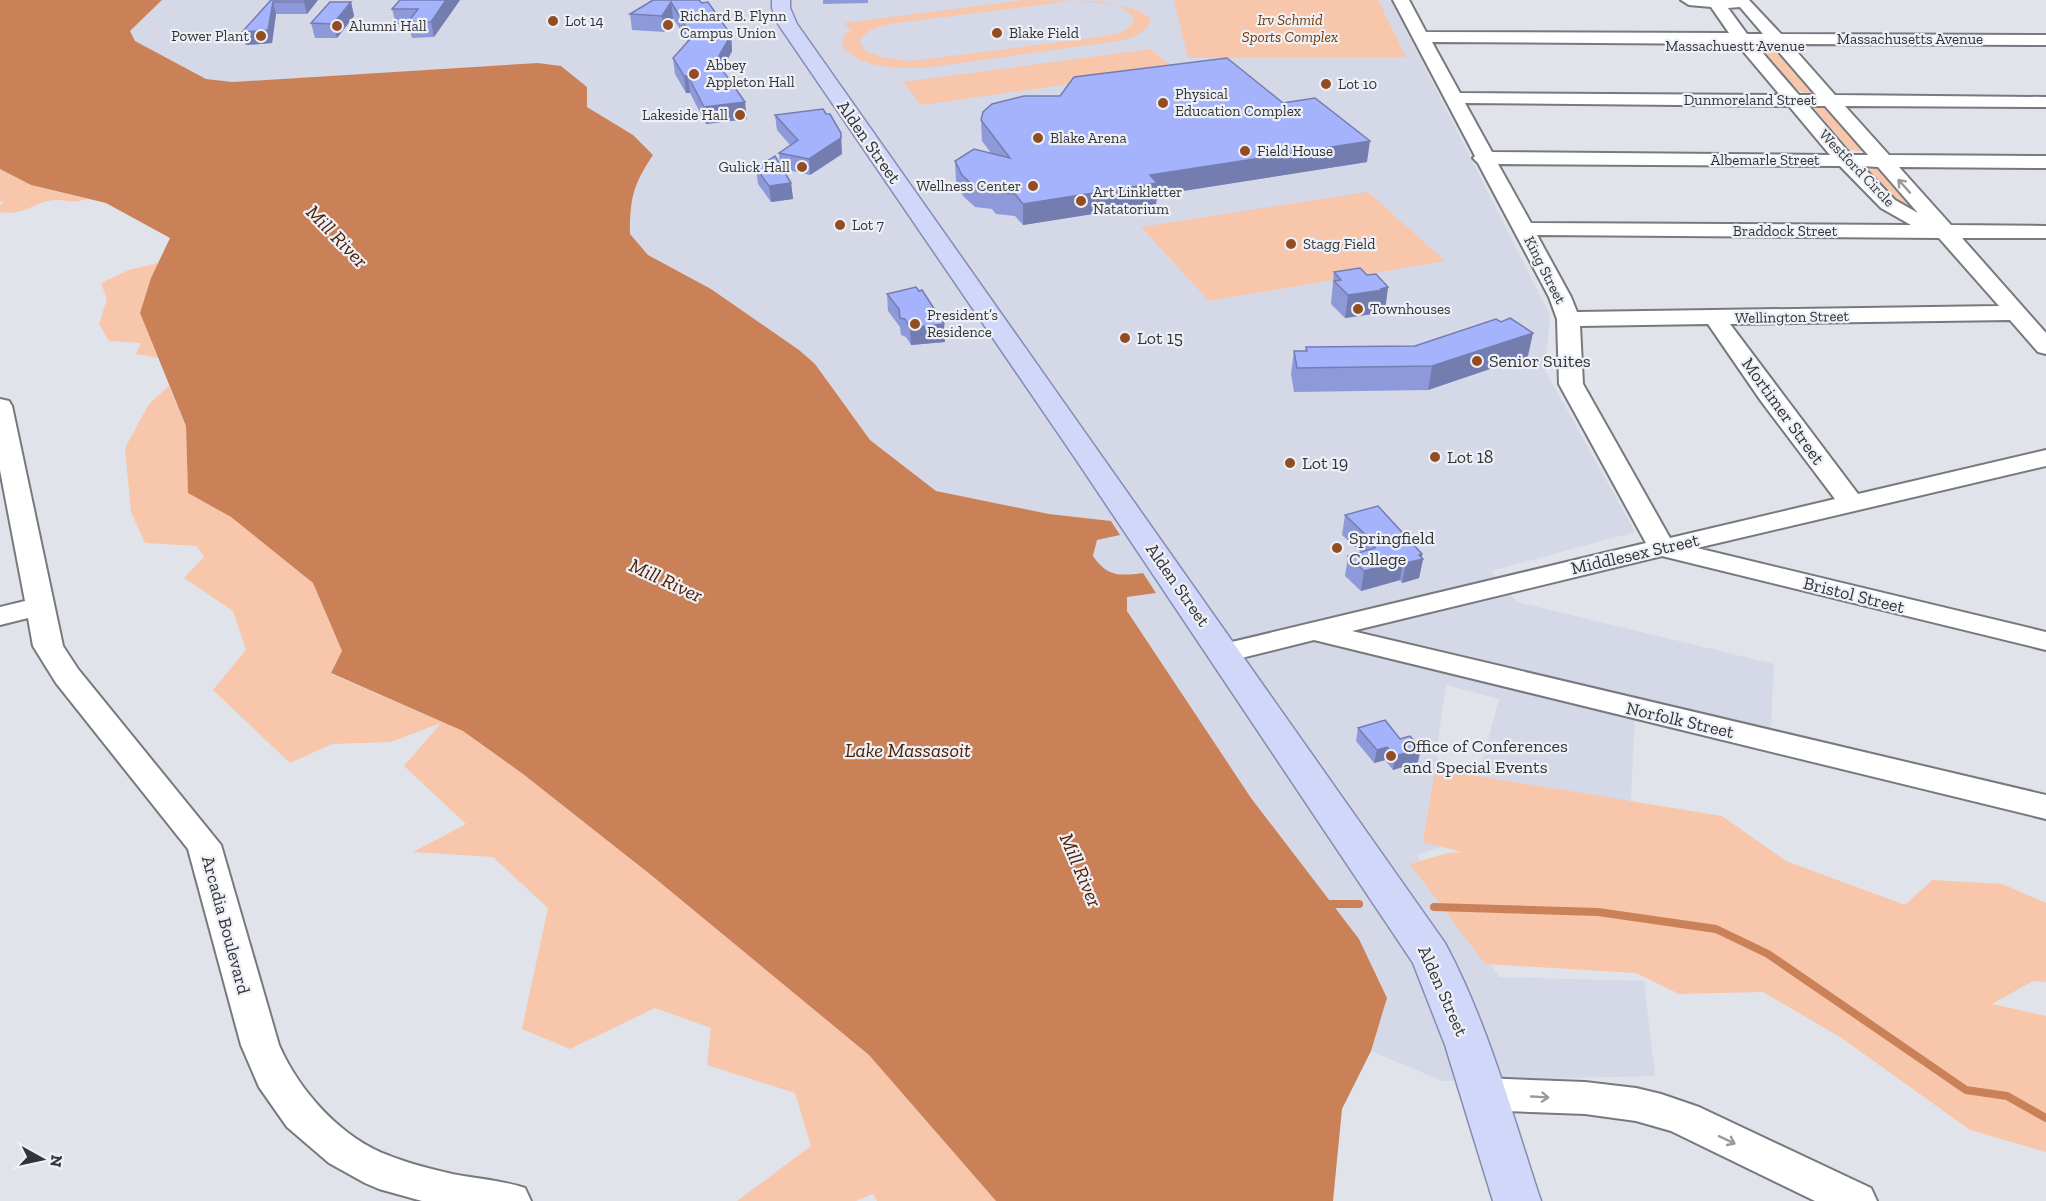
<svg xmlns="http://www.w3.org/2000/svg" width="2046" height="1201" viewBox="0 0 2046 1201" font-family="'Zilla Slab',serif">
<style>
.built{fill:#d5d8e6}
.green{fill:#f8c6ab;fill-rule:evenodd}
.water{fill:#cb8158}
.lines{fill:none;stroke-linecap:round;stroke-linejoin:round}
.stream{stroke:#cb8158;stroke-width:8}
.minor-casing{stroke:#77797f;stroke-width:4}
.major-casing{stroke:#858cb2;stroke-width:3}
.minor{fill:#fff;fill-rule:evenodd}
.major{fill:#d0d7f8;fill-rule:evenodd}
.wall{fill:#8e99d9}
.shaded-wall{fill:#747db0}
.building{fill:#a5b2fc;stroke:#747db0;stroke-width:1.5}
.oneway{stroke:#9a9a9b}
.poi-dot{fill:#924d23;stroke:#eef0f7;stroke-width:2}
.labels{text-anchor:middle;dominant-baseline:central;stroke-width:4.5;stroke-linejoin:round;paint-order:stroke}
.far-poi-label{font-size:15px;fill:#343437;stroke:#eef0f7;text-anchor:start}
.far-park-label{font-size:15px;font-style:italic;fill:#793601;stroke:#eef0f7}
.far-street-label{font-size:15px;fill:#343437;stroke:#eef0f7}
.street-label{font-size:18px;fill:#343437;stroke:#eef0f7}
.poi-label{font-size:18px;fill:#343437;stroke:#eef0f7;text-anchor:start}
.water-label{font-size:20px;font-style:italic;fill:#4f2000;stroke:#eef0f7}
</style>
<rect width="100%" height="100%" fill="#e1e3ea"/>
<!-- built -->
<polygon class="built" points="162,0 1391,0 1550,315 1545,370 1635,532 1491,571 1517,602 1774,664 1771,728 1636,697 1630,818 1477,781 1499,699 1446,685 1436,755 1478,835 1417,855 1499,977 1644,981 1655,1076 1442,1081 1371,1051 1387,998 1359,939 1251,798 1126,611 1127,597 1143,573 1120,576 1102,569 1093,556 1097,540 1111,521 1049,514 936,491 870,440 815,364 799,350 711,289 648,255 630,234 631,207 637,178 633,135 587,107 561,66 538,63 233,82 206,79 135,41 129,32"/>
<!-- green -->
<g class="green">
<path d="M1023,0C1051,0 1140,0 1151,20C1146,34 1132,38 1119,41L924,68C898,68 858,69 842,45L845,34L853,29H849L844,23ZM1071,1C1089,0 1126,0 1134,20C1128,33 1113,35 1100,37L911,61L880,57L866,51L860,43C863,30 878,27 890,24Z"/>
<polygon points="1174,0 1378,0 1406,57 1188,58"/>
<polygon points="1151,49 1174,69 921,105 903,82"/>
<path d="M1772,50L1781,54L1813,92C1795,99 1775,66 1764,53Z"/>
<polygon points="1814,104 1826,105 1866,152 1850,150 1813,107"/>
<polygon points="1872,166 1880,168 1931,220 1895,202 1867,170 1867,168"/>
<path d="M0,169L31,185L87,199C69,204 70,200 55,200C35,201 26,216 0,212V205L3,203L0,201Z"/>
<polygon points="1368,192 1445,261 1209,301 1141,227"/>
<polygon points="158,263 140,313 158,358 136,354 141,343 109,341 99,324 107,299 101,283 129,270"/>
<polygon points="169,386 186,426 188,493 231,517 313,583 342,651 331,674 463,731 523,774 651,875 869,1055 996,1201 877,1201 873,1194 856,1201 737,1201 811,1146 795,1093 707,1065 711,1028 655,1008 570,1049 522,1029 548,908 493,857 413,852 466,824 404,766 441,723 391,742 332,744 290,763 213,690 246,650 233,611 184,578 204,557 197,546 145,543 131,512 125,448 149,404"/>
<polygon points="1435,769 1722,816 1786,861 1905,905 1932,880 2002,884 2046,903 2046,982 2033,981 1992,1004 2046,1016 2046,1152 1970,1130 1840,1037 1763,992 1679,994 1636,973 1485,964 1410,864 1448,853 1461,852 1423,842"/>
</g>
<!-- water -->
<path class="water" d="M0,0H162L130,31L135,41L206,79L233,82L538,63L561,66L587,87V107L633,135L653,155C633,185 630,198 630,234L648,255L711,289L799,350L815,364L870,440L936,491L1049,514L1111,521L1120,535L1097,540L1093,556C1107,577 1119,576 1143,573L1156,593L1127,597V611L1251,798L1359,939L1387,998L1371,1051L1342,1109L1333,1201H996L869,1055L651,875L523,774L463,731L331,673L342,651L313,583L231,517L188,493L186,426L140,313L151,278L170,238L106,203L31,185L0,169Z"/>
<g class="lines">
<!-- stream -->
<g class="stream">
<polyline points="1331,904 1359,904"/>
<polyline points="1434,907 1598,912 1716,929 1768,954 1966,1090 2007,1096 2046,1118"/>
</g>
<!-- minor casing -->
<g class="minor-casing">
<g id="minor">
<path d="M1393,0H1409L1426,32L1729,33L1711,7L1689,5L1681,0H1749L1781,34L2046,35V45L1790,44L1835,95L2046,97V107L1845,106L1889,155L2046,156V168L1899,167L1951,225L2046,226V238H1962L2046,333V354L2038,352L2010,320L1730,324L1858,494L2046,450V466L1697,548L2046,632V650L1662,556L1352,631L2046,795V819L1314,640L1225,662L1215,660L1210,653L1215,646L1646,543L1559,384L1557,319L1549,297L1478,163L1473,158L1475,156ZM1740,7L1763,34H1747L1728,8ZM1432,42L1737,44L1780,95L1460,93ZM1755,44H1772L1816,95H1799ZM1465,103L1789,106L1830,155L1492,152ZM1809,106H1825L1868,155H1851ZM1498,164L1840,166L1881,208L1911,225L1531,223ZM1862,166L1878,167L1918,213L1895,200ZM1537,235L1939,238L1999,306L1577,312L1571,297ZM1708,324L1761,401L1835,499L1670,538L1583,384L1580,326Z"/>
<path d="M0,399L9,401L12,406L63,646L78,669L221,845L279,1045C299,1091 342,1139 390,1156C410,1164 432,1169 452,1174C477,1179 501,1180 525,1188L531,1201H422L379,1189L365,1183L329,1163L287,1127L259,1087L241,1045L188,849L56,683L33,646L28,618L0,625V607L25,601L0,470Z"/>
<polygon points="1481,1078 1585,1082 1636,1088 1661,1094 1699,1107 1871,1188 1877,1201 1815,1201 1671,1131 1636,1121 1585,1114 1481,1110 1467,1106 1462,1094 1467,1082"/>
</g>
</g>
<!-- major casing -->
<g class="major-casing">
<path id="major" d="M772,0H790V8L797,24L1445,943C1488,1023 1512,1114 1541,1201H1493L1445,1045L1413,963L1077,461L778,24L772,8Z"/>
</g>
<!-- minor -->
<use href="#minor" class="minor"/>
<!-- major -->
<use href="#major" class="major"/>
</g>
<!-- wall -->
<g class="wall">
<polygon points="271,0 318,0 307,14 276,14 272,43 246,45"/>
<polygon points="460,0 434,37 412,38 409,24 396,24 392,9"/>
<polygon points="653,0 699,0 731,35 732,51 722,70 747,119 706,124 690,93 686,93 675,74 673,58 688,42 673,18 664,32 632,30 630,14"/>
<polygon points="823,0 868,0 868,3 823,4"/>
<polygon points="351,2 354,16 337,38 315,38 311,23"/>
<polygon points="1283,103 1367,162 1157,195 1156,204 1023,225 1015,216 996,214 992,209 975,207 963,196 956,182 955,161 991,153 982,141 981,120"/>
<polygon points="775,115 842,154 810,175 783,169 791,183 793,199 771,202 758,184 756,168 780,164 779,153 790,145 777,130"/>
<polygon points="1334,272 1367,275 1388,287 1385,310 1380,311 1379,313 1345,318 1331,304"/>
<polygon points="887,294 945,342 911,345 906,337 901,335 900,327 888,311"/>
<polygon points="1306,347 1528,356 1428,390 1294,392 1291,374 1294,351 1305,351"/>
<polygon points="1345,515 1422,558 1423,559 1419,578 1402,583 1400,580 1361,591 1345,576 1348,556 1361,552 1342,535"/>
<polygon points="1358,728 1418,762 1393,770 1385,760 1374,763 1356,741"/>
</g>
<!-- shaded-wall -->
<g class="shaded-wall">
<polygon points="305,0 318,0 307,14 304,2"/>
<polygon points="446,0 460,0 434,37 431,22"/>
<polygon points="273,2 276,14 272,43 246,45 242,32"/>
<polygon points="351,2 354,16 337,38 333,24"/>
<polygon points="671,2 673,18 664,32 662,16"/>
<polygon points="731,35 732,51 718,78 716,61"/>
<polygon points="684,76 688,76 690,93 686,93"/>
<polygon points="745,102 747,119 706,124 704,107"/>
<polygon points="841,133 842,154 810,175 809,159"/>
<polygon points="1370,141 1367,162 1157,195 1156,204 1023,225 1023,204 1150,175"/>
<polygon points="791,183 793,199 771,202 769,186"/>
<polygon points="1388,287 1385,310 1380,311 1379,313 1345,318 1348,295"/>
<polygon points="944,324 945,342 911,345 910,328"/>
<polygon points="1533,333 1528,356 1428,390 1432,366"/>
<polygon points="1422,554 1422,559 1423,559 1419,578 1402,583 1406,563 1419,555"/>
<polygon points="1403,561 1400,580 1361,591 1364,571"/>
<polygon points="1387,747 1385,760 1374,763 1377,750"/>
<polygon points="1421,749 1418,762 1393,770 1395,756"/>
</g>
<!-- building -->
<g class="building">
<polygon points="271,0 305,0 304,2 273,2 268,30 242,32"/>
<polygon points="400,0 446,0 431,22 408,22 418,9 392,9"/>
<polygon points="653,0 699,0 702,3 708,2 731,35 716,61 745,102 704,107 688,76 684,76 673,58 692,37 671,2 662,16 630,14"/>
<polygon points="330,2 351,2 333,24 311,23"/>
<polygon points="1227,58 1283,103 1315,98 1370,141 1150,175 1157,183 1023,204 1015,194 996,192 992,187 974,186 962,175 955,161 974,149 1010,158 981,120 983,112 992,104 1024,96 1060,96 1074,77"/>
<polygon points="823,109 826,114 830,114 841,133 841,138 809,159 779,153 798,140 775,115"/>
<polygon points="775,156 791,183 769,186 756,168"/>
<polygon points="1360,268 1367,275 1376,274 1388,287 1381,289 1383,290 1348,295 1334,281 1341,280 1334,272"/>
<polygon points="916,287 919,291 922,290 944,324 910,328 905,319 900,318 899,309 887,294"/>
<polygon points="1510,318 1533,333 1432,366 1297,368 1294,351 1307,351 1306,347 1415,346 1496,319 1501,322"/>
<polygon points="1378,506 1422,554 1419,555 1423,559 1406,563 1403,561 1364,571 1348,556 1375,548 1364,538 1368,537 1345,515"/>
<polygon points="1385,720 1400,739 1410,736 1421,749 1395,756 1387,747 1377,750 1358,728"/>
</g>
<!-- one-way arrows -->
<defs><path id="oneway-shaft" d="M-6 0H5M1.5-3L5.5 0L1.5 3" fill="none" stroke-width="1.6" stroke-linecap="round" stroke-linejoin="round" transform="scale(1.5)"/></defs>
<g class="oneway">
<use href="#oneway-shaft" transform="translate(1904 186) rotate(-132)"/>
<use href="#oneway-shaft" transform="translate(1540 1097) rotate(3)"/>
<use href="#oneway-shaft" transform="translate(1727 1140) rotate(25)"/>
</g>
<!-- markers -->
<g class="poi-dot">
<circle cx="553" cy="21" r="6"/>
<circle cx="668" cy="25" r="6"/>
<circle cx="337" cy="26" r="6"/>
<circle cx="997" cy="33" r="6"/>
<circle cx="261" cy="36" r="6"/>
<circle cx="694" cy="74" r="6"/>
<circle cx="1326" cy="84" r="6"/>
<circle cx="1163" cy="103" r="6"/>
<circle cx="740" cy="115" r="6"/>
<circle cx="1038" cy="138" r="6"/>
<circle cx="1245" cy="151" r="6"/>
<circle cx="802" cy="167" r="6"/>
<circle cx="1033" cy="186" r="6"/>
<circle cx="1081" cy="201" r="6"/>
<circle cx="840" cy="225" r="6"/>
<circle cx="1291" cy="244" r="6"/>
<circle cx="1358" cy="309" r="6"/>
<circle cx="915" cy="324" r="6"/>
<circle cx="1125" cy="338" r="6"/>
<circle cx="1477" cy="361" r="6"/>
<circle cx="1435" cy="457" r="6"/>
<circle cx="1290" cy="463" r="6"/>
<circle cx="1337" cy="548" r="6"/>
<circle cx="1391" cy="756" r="6"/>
</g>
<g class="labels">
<!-- far-poi labels -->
<g class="far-poi-label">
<text x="680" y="16">Richard B. Flynn<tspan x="680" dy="17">Campus Union</tspan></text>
<text x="565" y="21">Lot 14</text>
<text x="349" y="26">Alumni Hall</text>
<text x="1009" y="33">Blake Field</text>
<text x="249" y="36" text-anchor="end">Power Plant</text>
<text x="706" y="65">Abbey<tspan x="706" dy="17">Appleton Hall</tspan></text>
<text x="1338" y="84">Lot 10</text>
<text x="1175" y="94">Physical<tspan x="1175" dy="17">Education Complex</tspan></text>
<text x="728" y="115" text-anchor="end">Lakeside Hall</text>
<text x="1050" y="138">Blake Arena</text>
<text x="1257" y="151">Field House</text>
<text x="790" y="167" text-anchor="end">Gulick Hall</text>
<text x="1021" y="186" text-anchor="end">Wellness Center</text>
<text x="1093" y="192">Art Linkletter<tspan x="1093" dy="17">Natatorium</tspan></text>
<text x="852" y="225">Lot 7</text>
<text x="1303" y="244">Stagg Field</text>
<text x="1370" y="309">Townhouses</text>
<text x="927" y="315">President’s<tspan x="927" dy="17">Residence</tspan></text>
</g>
<!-- far-park labels -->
<g class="far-park-label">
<text x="1290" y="20">Irv Schmid<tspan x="1290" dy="17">Sports Complex</tspan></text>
</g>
<!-- far-street labels -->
<g class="far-street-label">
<text x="1910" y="39">Massachusetts Avenue</text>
<text x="1735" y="46">Massachuestt Avenue</text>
<text x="1750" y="100">Dunmoreland Street</text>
<text x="1765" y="160">Albemarle Street</text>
<text transform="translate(1857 168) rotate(46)">Westford Circle</text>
<text x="1785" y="231">Braddock Street</text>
<text transform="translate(1545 270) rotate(63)">King Street</text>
<text transform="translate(1792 317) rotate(-1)">Wellington Street</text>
</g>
<!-- street labels -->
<g class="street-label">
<text transform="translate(869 142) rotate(55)">Alden Street</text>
<text transform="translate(1783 411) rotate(54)">Mortimer Street</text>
<text transform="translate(1635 554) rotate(-13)">Middlesex Street</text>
<text transform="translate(1178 585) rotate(55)">Alden Street</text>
<text transform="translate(1854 595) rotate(14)">Bristol Street</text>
<text transform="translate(1680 720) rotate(13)">Norfolk Street</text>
<text transform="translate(226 925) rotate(75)">Arcadia Boulevard</text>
<text transform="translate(1443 991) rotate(66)">Alden Street</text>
</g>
<!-- poi labels -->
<g class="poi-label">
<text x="1137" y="338">Lot 15</text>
<text x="1489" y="361">Senior Suites</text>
<text x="1447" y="457">Lot 18</text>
<text x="1302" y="463">Lot 19</text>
<text x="1349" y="538">Springfield<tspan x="1349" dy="21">College</tspan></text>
<text x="1403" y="746">Office of Conferences<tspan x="1403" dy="21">and Special Events</tspan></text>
</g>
<!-- water labels -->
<g class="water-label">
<text transform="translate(337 236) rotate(46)">Mill River</text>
<text transform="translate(666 580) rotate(25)">Mill River</text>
<text x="908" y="750">Lake Massasoit</text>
<text transform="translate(1081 870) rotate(67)">Mill River</text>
</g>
</g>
<!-- north arrow -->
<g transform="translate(42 1159) rotate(98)" stroke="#eef0f7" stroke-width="4.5" paint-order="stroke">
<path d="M0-4.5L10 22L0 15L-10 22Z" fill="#343437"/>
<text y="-9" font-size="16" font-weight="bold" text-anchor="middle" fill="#343437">N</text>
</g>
</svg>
